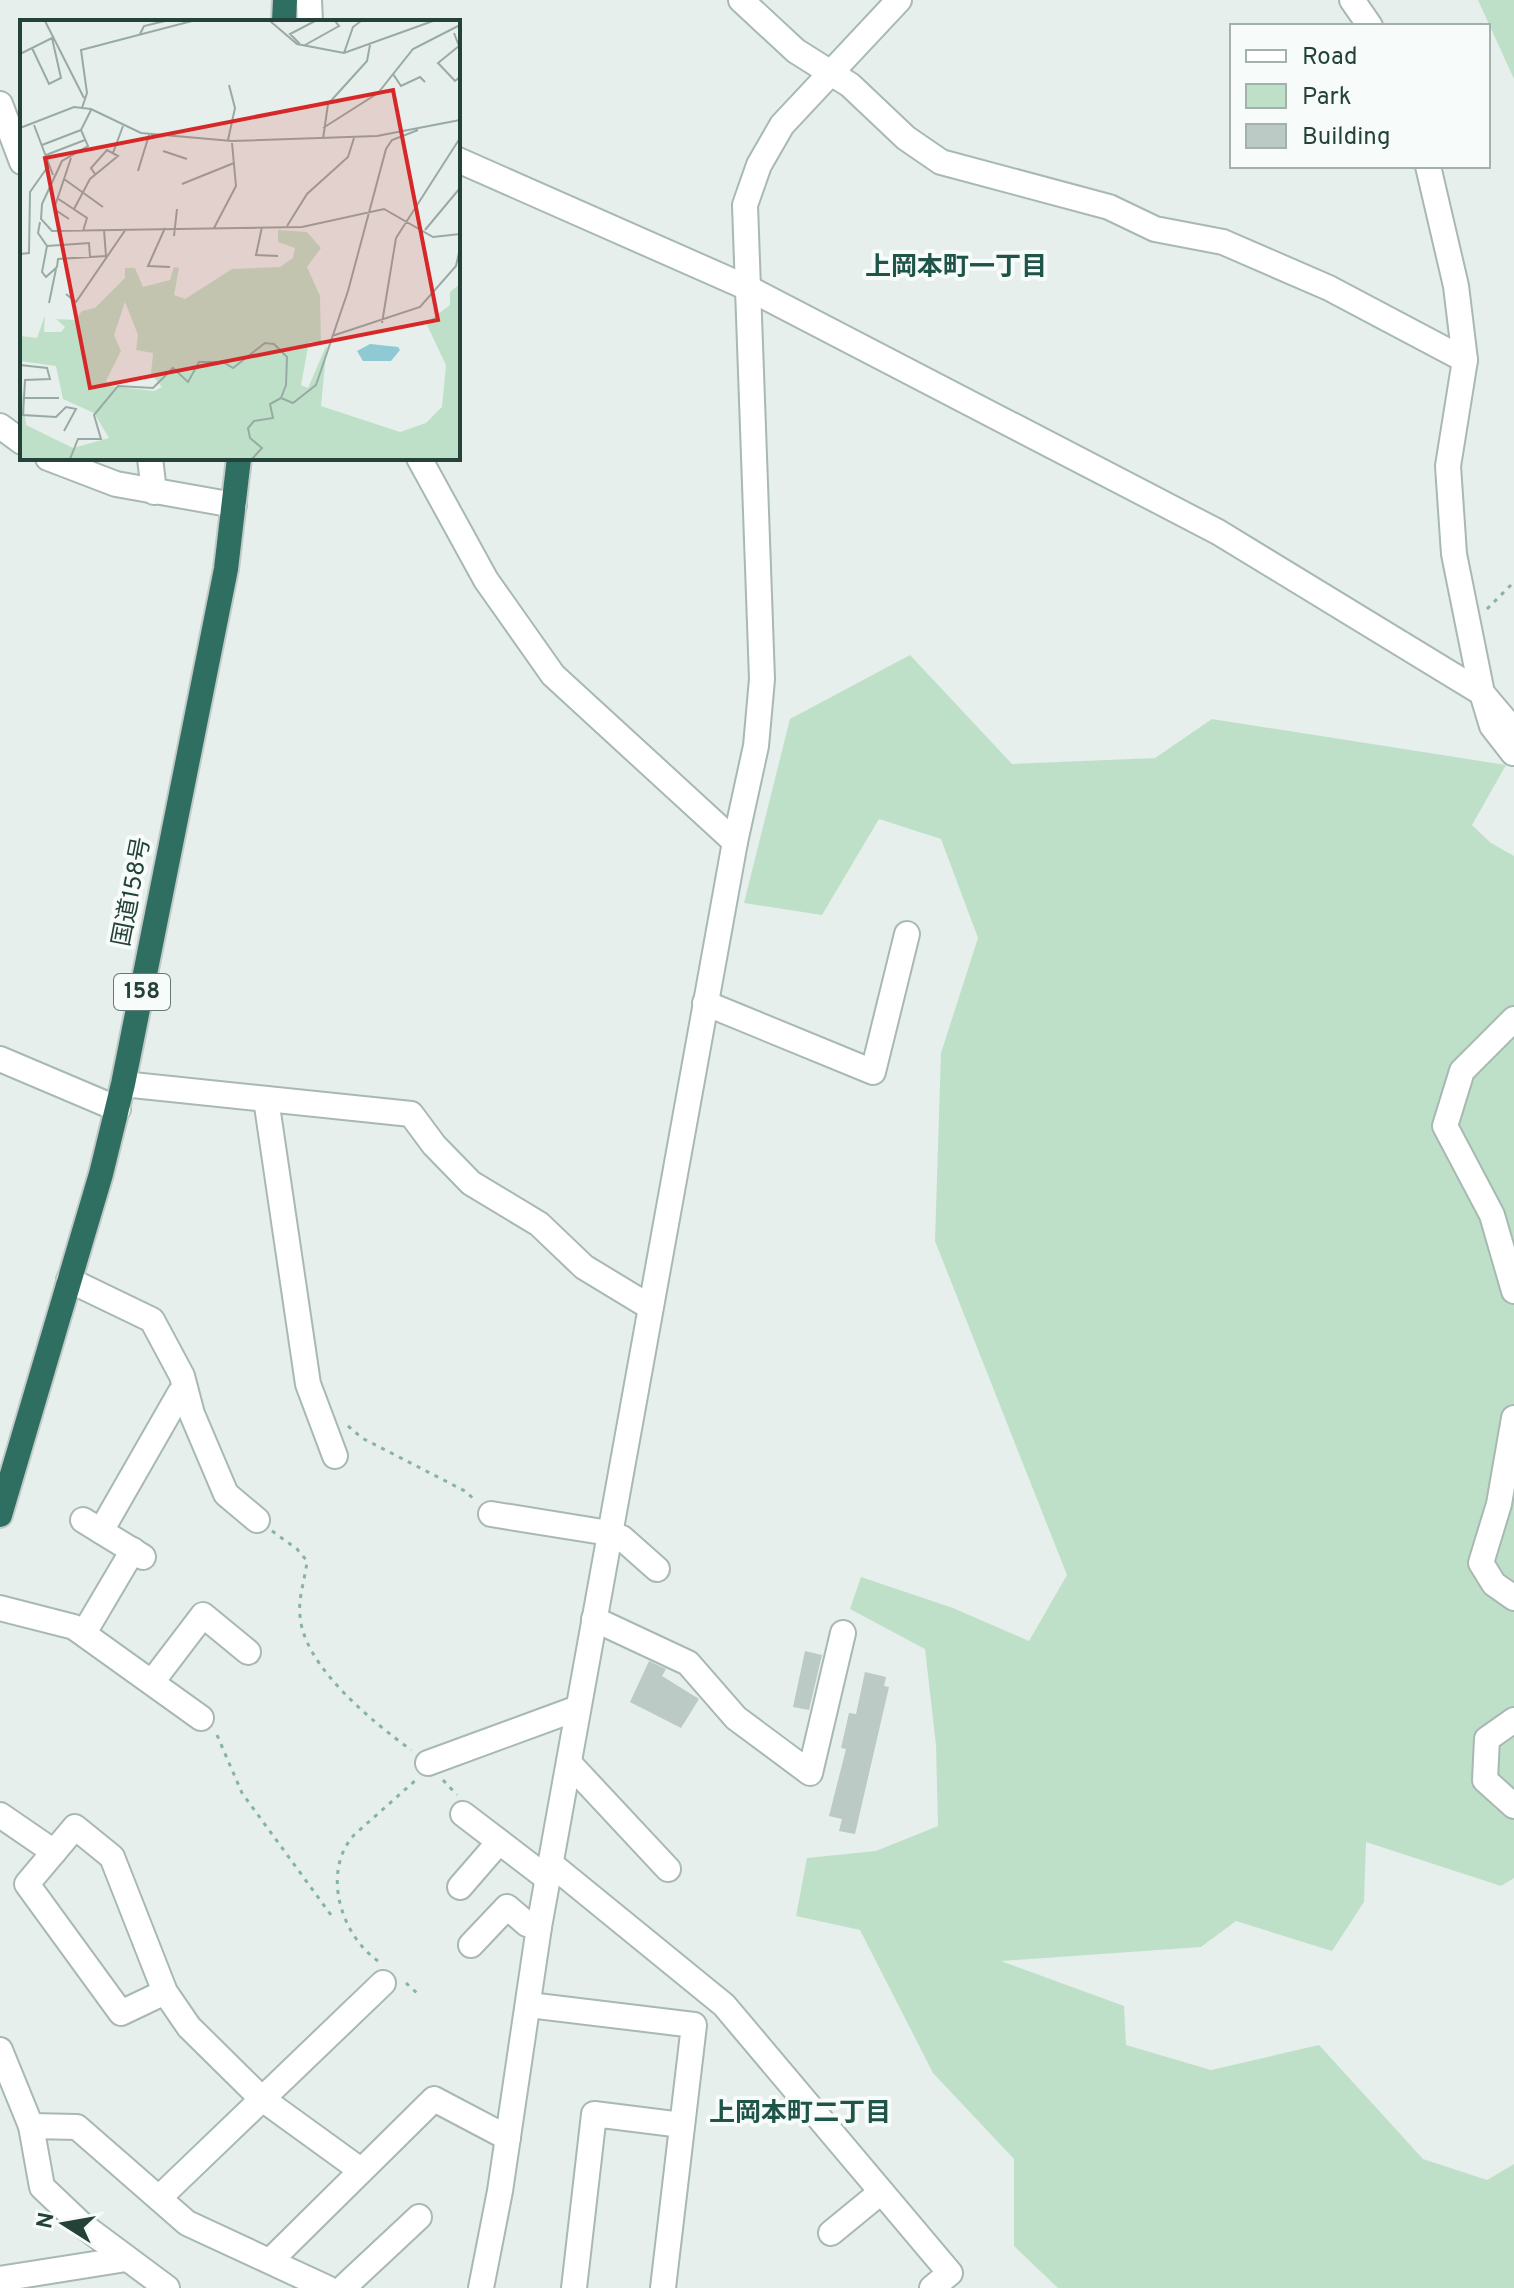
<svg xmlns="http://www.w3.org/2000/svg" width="1514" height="2288" viewBox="0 0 1514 2288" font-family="Overpass,'Noto Sans JP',sans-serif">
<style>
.green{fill:#bfe0c8}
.building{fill:#bbcac4}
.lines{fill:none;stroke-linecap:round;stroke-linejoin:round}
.minor-casing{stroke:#a8b8b2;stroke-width:28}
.highway-casing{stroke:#c2cac8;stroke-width:28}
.path{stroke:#86b3a5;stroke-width:3;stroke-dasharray:4 6;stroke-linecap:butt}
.minor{stroke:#fff;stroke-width:24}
.highway{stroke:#2f6f62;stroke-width:24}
.labels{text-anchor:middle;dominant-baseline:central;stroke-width:8;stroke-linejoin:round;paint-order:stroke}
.shield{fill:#f7fbf9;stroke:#637a73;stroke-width:2}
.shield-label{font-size:22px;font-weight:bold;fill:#24423a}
.street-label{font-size:24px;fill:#24423a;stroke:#f7fbf9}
.neighbourhood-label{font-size:26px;font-weight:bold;fill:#1f5548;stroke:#f7fbf9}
.inset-road{fill:none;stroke:#98aaa4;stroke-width:2}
.view{fill:#d62828;fill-opacity:0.15;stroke:#d62828;stroke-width:4}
.inset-edge{fill:none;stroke:#24423a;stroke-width:4}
</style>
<rect width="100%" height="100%" fill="#e6efeb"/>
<!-- green -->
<g class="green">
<polygon points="1478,0 1514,0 1514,79"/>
<polygon points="910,655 1012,764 1155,758 1212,719 1506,765 1472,825 1491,843 1514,856 1514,1878 1501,1886 1366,1842 1364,1902 1332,1951 1236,1921 1201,1947 1001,1961 1124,2006 1126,2045 1211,2070 1319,2045 1423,2159 1487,2180 1514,2164 1514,2288 1058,2288 1014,2246 1014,2159 933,2073 860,1930 796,1916 807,1858 876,1851 938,1826 936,1745 925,1649 850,1609 861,1577 953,1608 1029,1641 1067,1575 935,1241 941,1053 978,938 941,839 879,819 822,915 744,903 790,719"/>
</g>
<!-- building -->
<g class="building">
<polygon points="805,1651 822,1655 809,1710 793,1707"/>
<polygon points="649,1661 666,1669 662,1676 699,1699 681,1728 630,1702"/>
<polygon points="865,1672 886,1677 884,1686 889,1687 855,1834 839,1831 842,1819 829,1816 846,1749 841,1748 849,1713 856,1714"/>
</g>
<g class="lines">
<!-- minor casing -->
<g class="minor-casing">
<g id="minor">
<polyline points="309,0 310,22"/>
<polyline points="741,0 796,51 850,85 906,138 941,162 1109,207 1155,229 1223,242 1329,288 1465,360"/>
<polyline points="1352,0 1370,26"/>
<polyline points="0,104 22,162"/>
<polyline points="458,160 748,288 1218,532 1482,693 1514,731"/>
<polyline points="1428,166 1456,286 1465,360 1448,466 1454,554 1482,693 1492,726 1513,753"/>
<polyline points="0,426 22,442"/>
<polyline points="48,458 116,484 234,505"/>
<polyline points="150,458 154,492"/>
<polyline points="419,458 486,580 553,675 735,842"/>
<polyline points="705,1003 873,1072 907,934"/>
<polyline points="1514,1019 1462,1071 1445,1126 1492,1215 1514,1291"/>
<polyline points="0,1059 118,1109"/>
<polyline points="123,1084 411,1114 434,1145 471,1183 539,1224 584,1267 650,1307"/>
<polyline points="266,1099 308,1384 335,1456"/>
<polyline points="69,1280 152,1320 182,1376 192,1414 226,1494 257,1520"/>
<polyline points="1514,1418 1499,1504 1481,1563 1494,1584 1514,1598"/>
<polyline points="491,1514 609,1533 622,1538 657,1569"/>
<polyline points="83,1520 143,1557"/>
<polyline points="101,1531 180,1393 185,1389"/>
<polyline points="0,1608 74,1627 201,1718"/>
<polyline points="594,1619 688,1663 736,1718 810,1773 843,1633"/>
<polyline points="84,1633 133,1550"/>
<polyline points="152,1682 203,1615 248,1652"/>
<polyline points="1514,1720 1487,1739 1485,1780 1514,1806"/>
<polyline points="428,1763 578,1708"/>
<polyline points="569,1763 668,1869"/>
<polyline points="463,1814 548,1879"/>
<polyline points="0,1815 54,1852"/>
<polyline points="551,1864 724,2005 950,2273 932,2288"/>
<polyline points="460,1887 499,1842"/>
<polyline points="471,1945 507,1907 527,1924 539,1927"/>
<polyline points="165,1992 121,2013 27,1884 75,1827 112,1857 165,1992 189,2027 261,2098 359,2169"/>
<polyline points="529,2005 694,2025 663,2288"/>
<polyline points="0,2050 31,2126 42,2187 81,2224 167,2288"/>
<polyline points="31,2126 77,2127 187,2223 327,2288"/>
<polyline points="159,2198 383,1983"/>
<polyline points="831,2233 881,2192"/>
<polyline points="270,2261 434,2099 508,2138"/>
<polyline points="0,2279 126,2259"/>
<polyline points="343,2288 419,2217"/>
<polyline points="481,2288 500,2191 539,1927 735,842 756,746 762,679 745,205 759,165 782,125 899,0"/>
<polyline points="574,2288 594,2114 682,2125"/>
</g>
</g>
<!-- highway casing -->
<g class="highway-casing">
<g id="highway">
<polyline points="284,22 285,0"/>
<polyline points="0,1515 101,1174 123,1084 226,569 239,458"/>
</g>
</g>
<!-- path -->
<g class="path">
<polyline points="1487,609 1514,582"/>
<polyline points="348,1426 362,1438 465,1491 475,1500"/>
<path d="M272,1531L297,1549L307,1561C305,1580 298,1597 300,1616C304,1667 373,1722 411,1750"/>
<polyline points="217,1735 242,1793 331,1915"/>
<polyline points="443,1780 457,1795"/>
<path d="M378,1961C341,1935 321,1872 354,1835L417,1779"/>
<polyline points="406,1983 418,1994"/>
</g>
<!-- minor -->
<use href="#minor" class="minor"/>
<!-- highway -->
<use href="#highway" class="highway"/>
</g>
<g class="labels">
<!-- shield labels -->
<rect class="shield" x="114" y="974" width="56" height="36" rx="6"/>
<g class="shield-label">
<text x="142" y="992">158</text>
</g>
<!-- street labels -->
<g class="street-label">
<text transform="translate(133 892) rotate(-79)">国道158号</text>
</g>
<!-- neighbourhood labels -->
<g class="neighbourhood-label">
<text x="956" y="268">上岡本町一丁目</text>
<text x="800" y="2114">上岡本町二丁目</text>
</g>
</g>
<!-- overview -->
<g transform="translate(20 20)">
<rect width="440" height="440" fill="#e6efeb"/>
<path d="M258,210L287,212L301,228L287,247L300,276L301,322H289L281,365L288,368L307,324L301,386L380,412L406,403L422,387L426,345L406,303L430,285V272L440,264V439H0V353L6,405L53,428L89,418L74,393L43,379L36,346L0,341V316L17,318L25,295L24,312H41L45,307L36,299L55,300L62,291L75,288L105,258V248H115L123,267L150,260L154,247L159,248L154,275L165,279L212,249L260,247L273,238L275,228L258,222ZM105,282L118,315L116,330L133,333L131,354L142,367L134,371L91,366L86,361L101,331L94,315Z" fill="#bfe0c8" fill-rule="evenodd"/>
<path d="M350,324L378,327L380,330L371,341H343L337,331Z" fill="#8ec9d4"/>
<path class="inset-road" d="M25,1L64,78M250,1L277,24L324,33L413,1M434,13L439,26L418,43L435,61L440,57M120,14L124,6L145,1M280,24L270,14L295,1M285,25L319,6L315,1M324,33L333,7L341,1M0,34L32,18L41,58L29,64L12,28M373,54L381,66L400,57L405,62M62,88L67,73L61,30L172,1M71,90L61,110L68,126L42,141L22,184L21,199L32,211L282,207L364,189L413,217L440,214M14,105L33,155M0,108L54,87L71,89L121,113L212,121L357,116L440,100M303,108L358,73L393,29L440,5M303,119L308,84L347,41L350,25M208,120L215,88L209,65M22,125L61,110M143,131L167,139M93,133L103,106M26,135L65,120M118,151L129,115M44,159L83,187M162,164L214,143M37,178L67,198L63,211M54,189L70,159L98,136L87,130L71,148L75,154M49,199L34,189L51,138M20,202L18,213L27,226L22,252L26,257L37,247L38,239L86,236L84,210M267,206L287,174L328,137L334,118M242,207L236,235L258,236M145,208L128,246L150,247M194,208L216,166L212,123M405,210L440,168M154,216L157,189M27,226L69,223L70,237M0,234L9,233L10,172L29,145M46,274L56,282L106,209M29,283L36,249M362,303L376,218L440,118M312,316L400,287L436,246L440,228M0,345L27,348L30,359L5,360L3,395L36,397L46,387L56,389L44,411M4,378H39M261,378L273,383L296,365L328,271L366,129L372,120L398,110M50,439L58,419H81L74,395L98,366L133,368L153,348L168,362L179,342H203L213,348L245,323L254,324L267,337L266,365L261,378L250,384L253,398L234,401L228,408L230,418L242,428L232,439"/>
<path class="view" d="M373,70L418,300L70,368L25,138Z"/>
<rect width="440" height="440" class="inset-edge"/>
</g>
<!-- legend -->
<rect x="1230" y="24" width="260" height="144" fill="#f7fbf9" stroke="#a3b1ad" stroke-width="2"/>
<rect x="1246" y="50" width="40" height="12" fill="#ffffff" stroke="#a3b1ad" stroke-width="2"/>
<text x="1302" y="64" font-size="24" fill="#24423a">Road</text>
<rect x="1246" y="84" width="40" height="24" fill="#bfe0c8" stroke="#a3b1ad" stroke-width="2"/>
<text x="1302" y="104" font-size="24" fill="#24423a">Park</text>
<rect x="1246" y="124" width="40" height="24" fill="#bbcac4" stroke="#a3b1ad" stroke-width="2"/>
<text x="1302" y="144" font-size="24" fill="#24423a">Building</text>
<!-- north arrow -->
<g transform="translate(64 2224) rotate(281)" stroke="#f7fbf9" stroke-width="6" paint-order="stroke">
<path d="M0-6L14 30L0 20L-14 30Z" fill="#24423a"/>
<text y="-12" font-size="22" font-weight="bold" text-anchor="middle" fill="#24423a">N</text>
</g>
</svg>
